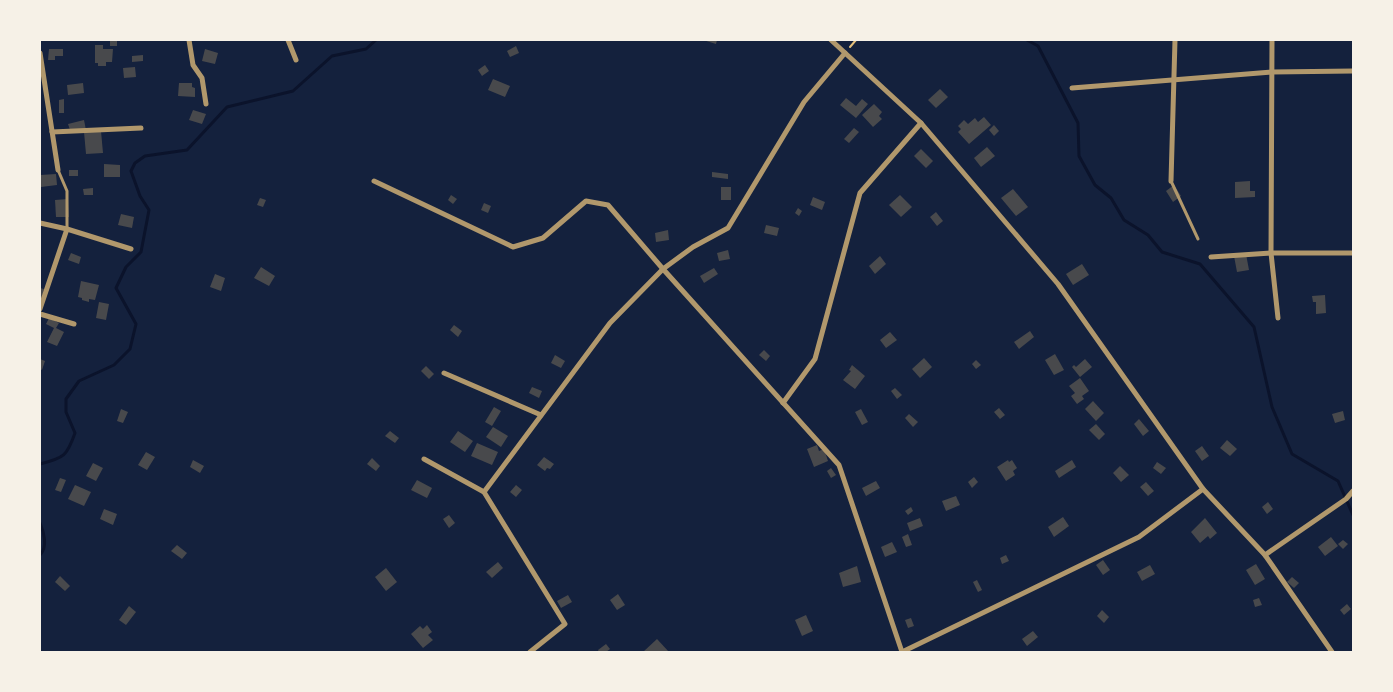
<svg xmlns="http://www.w3.org/2000/svg" width="1393" height="692" viewBox="0 0 1393 692" font-family="'Playfair Display',serif">
<style>
.lines{fill:none;stroke-linecap:round;stroke-linejoin:round}
.stream{stroke:#0b132b;stroke-width:3}
.building{fill:#48494c}
.path{stroke:#e5c07b;stroke-width:2}
.service{stroke:#b1986c;stroke-width:3}
.minor{stroke:#b1986c;stroke-width:5}
</style>
<rect width="100%" height="100%" fill="#14213d"/>
<g class="lines">
<!-- stream -->
<g class="stream">
<polyline points="1027,40 1038,46 1078,123 1079,156 1095,185 1111,198 1124,220 1148,235 1162,252 1200,264 1254,327 1272,407 1292,454 1338,481 1353,515"/>
<path d="M40,464C64,458 67,456 75,433L66,412V399L79,381L114,365L130,349L136,324L116,288L126,267L141,252L149,210L140,196L131,171L135,163L145,156L187,150L227,107L293,91L332,56L366,49L376,40"/>
<path d="M40,523C44,532 48,547 40,555"/>
</g>
</g>
<!-- building -->
<g class="building">
<rect x="110" y="40" width="7" height="6"/>
<polygon points="703,40 717,40 716,44"/>
<polygon points="95,45 103,45 103,49 113,49 112,62 106,62 106,66 98,66 98,63 95,63"/>
<polygon points="516,46 519,53 510,57 507,51"/>
<polygon points="49,49 63,49 63,56 55,56 55,60 48,60"/>
<polygon points="205,49 218,53 215,64 202,61"/>
<polygon points="143,55 143,61 132,62 132,56"/>
<polygon points="485,65 489,71 482,76 478,70"/>
<polygon points="135,67 136,77 124,78 123,68"/>
<polygon points="493,79 510,86 505,97 488,90"/>
<polygon points="83,83 84,93 68,95 67,85"/>
<polygon points="179,83 192,83 192,87 195,88 195,97 178,96"/>
<polygon points="940,89 948,97 936,108 928,100"/>
<polygon points="846,98 856,106 862,99 868,104 856,118 840,105"/>
<polygon points="64,99 64,113 59,113 59,100"/>
<polygon points="874,104 882,112 879,116 882,119 873,127 862,115"/>
<polygon points="193,110 206,114 202,124 189,120"/>
<polygon points="984,117 991,125 969,144 958,132 961,129 958,126 964,120 968,124 975,118 978,122"/>
<polygon points="84,120 86,130 71,133 68,124"/>
<polygon points="994,125 999,131 994,136 989,130"/>
<polygon points="854,128 859,132 849,143 844,139"/>
<polygon points="101,131 103,153 86,154 84,132"/>
<polygon points="987,147 995,156 981,167 974,158"/>
<polygon points="921,149 933,161 926,168 914,156"/>
<polygon points="104,164 120,165 120,177 104,177"/>
<rect x="69" y="170" width="9" height="6"/>
<polygon points="712,172 728,174 728,179 712,177"/>
<polygon points="56,174 57,185 41,187 40,175"/>
<polygon points="1250,181 1250,191 1255,191 1255,197 1235,198 1235,182"/>
<polygon points="1174,185 1181,196 1173,202 1166,191"/>
<rect x="721" y="187" width="10" height="13"/>
<polygon points="93,188 93,195 84,195 83,189"/>
<polygon points="1013,189 1028,207 1016,216 1001,198"/>
<polygon points="451,195 457,199 453,204 448,200"/>
<polygon points="900,195 912,207 901,217 889,205"/>
<polygon points="813,197 825,202 822,210 810,205"/>
<polygon points="260,198 266,200 263,207 257,205"/>
<polygon points="68,199 69,217 56,217 55,200"/>
<polygon points="484,203 491,206 488,213 481,210"/>
<polygon points="798,208 802,211 799,216 795,213"/>
<polygon points="936,212 943,221 937,226 930,217"/>
<polygon points="121,214 134,217 132,228 118,225"/>
<polygon points="766,225 779,228 777,236 764,233"/>
<polygon points="668,230 669,240 656,242 655,233"/>
<polygon points="728,250 730,259 719,261 717,253"/>
<polygon points="71,253 81,257 79,264 68,260"/>
<polygon points="1246,254 1249,270 1237,272 1234,256"/>
<polygon points="880,256 886,264 875,274 869,266"/>
<polygon points="1082,264 1089,275 1073,285 1066,274"/>
<polygon points="261,267 275,276 269,286 254,278"/>
<polygon points="714,268 718,274 704,283 700,276"/>
<polygon points="215,274 225,278 221,291 210,287"/>
<polygon points="81,281 99,285 95,300 89,299 89,302 82,300 82,298 78,297"/>
<polygon points="40,288 44,289 40,306"/>
<polygon points="1325,295 1326,313 1316,314 1316,302 1313,302 1312,296"/>
<polygon points="99,302 109,304 106,320 96,318"/>
<polygon points="49,318 59,323 56,328 64,332 57,346 47,342 54,328 46,324"/>
<polygon points="454,325 462,331 458,337 450,330"/>
<polygon points="1030,331 1034,337 1019,349 1014,342"/>
<polygon points="890,332 897,340 886,348 880,340"/>
<polygon points="764,350 770,356 766,361 759,355"/>
<polygon points="1055,354 1064,370 1054,375 1045,360"/>
<polygon points="555,355 565,361 561,368 551,363"/>
<polygon points="924,358 932,367 920,378 912,369"/>
<polygon points="40,359 45,361 42,370 40,369"/>
<polygon points="1085,359 1092,367 1080,377 1072,367 1074,365 1076,367"/>
<polygon points="976,360 981,365 976,369 972,364"/>
<polygon points="852,365 865,376 855,389 843,380 851,371 849,370"/>
<polygon points="426,366 434,374 429,379 421,371"/>
<polygon points="1080,378 1089,391 1082,396 1084,399 1077,404 1071,396 1075,393 1069,386"/>
<polygon points="532,387 542,391 539,398 529,393"/>
<polygon points="895,388 902,395 897,399 891,391"/>
<polygon points="1093,401 1104,413 1096,421 1085,409"/>
<polygon points="494,407 501,411 492,426 485,422"/>
<polygon points="999,408 1005,415 1000,419 994,412"/>
<polygon points="121,409 128,412 123,423 117,421"/>
<polygon points="861,409 868,422 862,425 855,412"/>
<polygon points="1343,411 1345,420 1335,423 1332,414"/>
<polygon points="909,414 918,422 913,427 905,418"/>
<polygon points="1139,419 1149,431 1143,436 1134,424"/>
<polygon points="1096,424 1105,434 1099,440 1089,430"/>
<polygon points="493,427 508,436 501,447 486,437"/>
<polygon points="390,431 399,438 395,443 385,436"/>
<polygon points="458,431 473,441 465,452 450,442"/>
<polygon points="1227,440 1237,449 1230,456 1220,448"/>
<polygon points="477,443 498,452 492,465 471,456"/>
<polygon points="817,445 819,451 824,449 828,461 814,467 807,449"/>
<polygon points="1202,446 1209,456 1202,461 1195,451"/>
<polygon points="146,452 155,457 147,470 138,465"/>
<polygon points="544,457 554,464 550,469 547,468 545,471 537,465"/>
<polygon points="372,458 380,466 376,471 367,464"/>
<polygon points="193,460 204,466 200,473 190,467"/>
<polygon points="1008,460 1009,462 1012,460 1017,468 1013,471 1015,475 1006,481 997,467"/>
<polygon points="1072,460 1076,467 1059,478 1055,471"/>
<polygon points="1157,462 1166,468 1161,474 1153,468"/>
<polygon points="93,463 103,468 96,481 86,476"/>
<polygon points="1120,466 1129,475 1121,482 1113,473"/>
<polygon points="831,468 836,475 831,478 827,471"/>
<polygon points="974,477 978,482 972,488 968,482"/>
<polygon points="60,478 66,480 61,492 55,490"/>
<polygon points="417,480 432,488 427,498 411,490"/>
<polygon points="876,481 880,488 866,496 862,488"/>
<polygon points="1146,482 1154,491 1148,496 1140,487"/>
<polygon points="75,485 91,492 84,506 68,499"/>
<polygon points="516,485 522,490 516,497 510,492"/>
<polygon points="956,496 960,505 946,511 942,501"/>
<polygon points="1268,502 1273,509 1267,514 1262,507"/>
<polygon points="911,507 913,511 908,515 905,511"/>
<polygon points="104,509 117,514 113,525 100,519"/>
<polygon points="449,515 455,523 449,528 443,519"/>
<polygon points="1063,517 1069,526 1054,537 1048,527"/>
<polygon points="920,518 923,526 910,531 907,523"/>
<polygon points="1205,518 1217,533 1210,539 1208,536 1200,543 1191,532"/>
<polygon points="908,534 912,545 906,547 902,537"/>
<polygon points="1331,537 1338,546 1325,556 1318,547"/>
<polygon points="1343,540 1348,544 1343,549 1338,544"/>
<polygon points="892,542 897,552 885,557 881,547"/>
<polygon points="177,545 187,553 182,559 171,551"/>
<polygon points="1006,555 1009,561 1002,564 1000,558"/>
<polygon points="1103,560 1110,570 1103,575 1096,565"/>
<polygon points="498,562 503,568 492,578 486,572"/>
<polygon points="1256,564 1265,579 1255,585 1246,570"/>
<polygon points="1150,565 1155,574 1142,581 1137,572"/>
<polygon points="857,566 861,582 843,587 839,573"/>
<polygon points="386,568 397,582 386,591 375,577"/>
<polygon points="60,576 70,586 65,591 55,582"/>
<polygon points="1292,577 1299,583 1294,588 1287,582"/>
<polygon points="977,580 982,590 978,592 973,582"/>
<polygon points="618,594 625,605 617,610 610,600"/>
<polygon points="568,595 572,602 561,608 557,601"/>
<polygon points="1259,598 1262,605 1255,607 1253,600"/>
<polygon points="1347,604 1351,609 1344,615 1340,610"/>
<polygon points="129,606 136,612 126,625 119,620"/>
<polygon points="1102,610 1109,617 1104,623 1097,616"/>
<polygon points="806,615 813,631 802,636 795,620"/>
<polygon points="911,618 914,626 908,628 905,620"/>
<polygon points="427,625 432,632 428,635 433,640 423,648 411,634 420,626 423,629"/>
<polygon points="1033,631 1038,637 1027,646 1022,639"/>
<polygon points="657,639 669,652 643,652"/>
<polygon points="606,644 610,649 606,652 599,652 598,650"/>
</g>
<g class="lines">
<!-- path -->
<polyline class="path" points="850,47 856,40"/>
<!-- service -->
<g class="service">
<polyline points="58,170 67,191 67,229"/>
<polyline points="1171,181 1198,239"/>
</g>
<!-- minor -->
<g class="minor">
<polyline points="189,40 193,65 202,78 206,104"/>
<polyline points="288,40 296,60"/>
<polyline points="831,40 921,123 1058,284 1203,489 1265,555 1332,652"/>
<polyline points="1272,40 1271,253 1278,318"/>
<polyline points="40,53 58,170"/>
<polyline points="1072,88 1272,72 1353,71"/>
<polyline points="52,132 141,128"/>
<polyline points="374,181 513,247 543,238 586,201 608,205 663,269 839,465 902,652"/>
<polyline points="1171,181 1175,40"/>
<polyline points="40,223 67,229 131,249"/>
<polyline points="1211,257 1271,253 1353,253"/>
<polyline points="40,309 67,229"/>
<polyline points="40,314 74,324"/>
<polyline points="444,373 541,415"/>
<polyline points="783,403 815,359 860,193 921,123"/>
<polyline points="424,459 484,492 565,624 530,652"/>
<polyline points="484,492 610,323 663,269 693,247 728,228 804,102 845,53"/>
<polyline points="1265,555 1346,499 1353,491"/>
<polyline points="902,652 1139,537 1203,489"/>
</g>
</g>
<!-- border -->
<rect width="1393" height="692" fill="none" stroke="#f6f1e7" stroke-width="82"/>
</svg>
